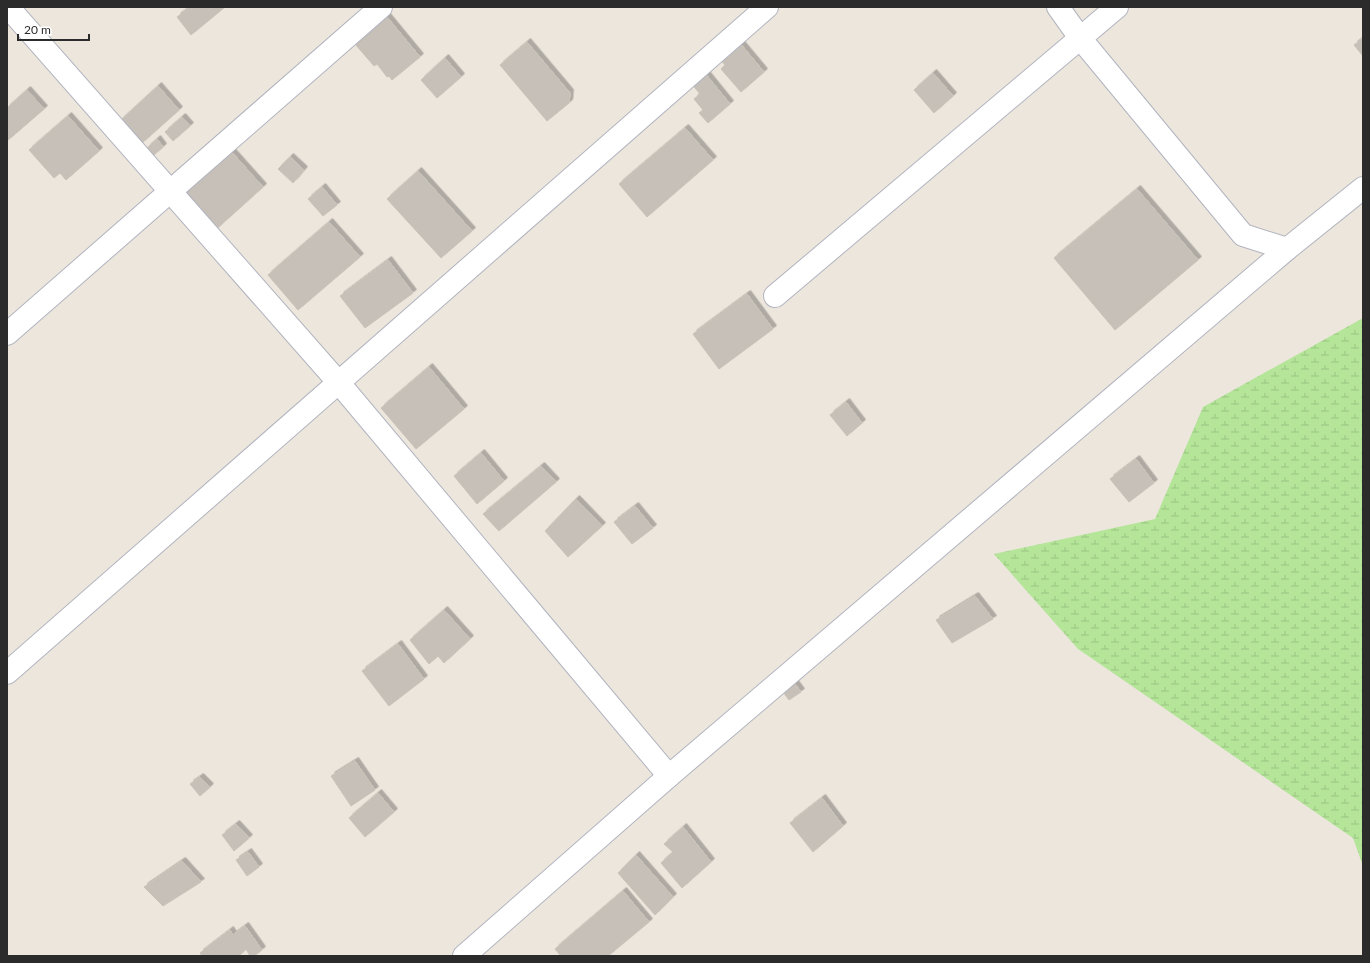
<svg xmlns="http://www.w3.org/2000/svg" width="1370" height="963" viewBox="0 0 1370 963" font-family="Lato,sans-serif">
<style>
.wetland{fill:url(#wetland-marsh)}
.building{fill:#c6c0b9;stroke:#c9c2b7;filter:url(#shadow)}
.lines{fill:none;stroke-linecap:round;stroke-linejoin:round}
.minor-casing{stroke:#b1b4bf;stroke-width:24}
.tertiary-casing{stroke:#b1b4bf;stroke-width:24}
.minor{stroke:#fff;stroke-width:22}
.tertiary{stroke:#fff;stroke-width:22}
</style>
<defs>
<pattern id="wetland-marsh" width="20" height="14" patternUnits="userSpaceOnUse"><rect width="20" height="14" fill="#b4e599"/><path d="M1 5h8M5 5V1M11 12h8M15 12V8" fill="none" stroke="#9bc584"/></pattern>
<filter id="shadow"><feDropShadow dx="3.5" dy="-3.5" stdDeviation="0" flood-color="#0004"/></filter>
</defs>
<rect width="100%" height="100%" fill="#ede6dd"/>
<!-- wetland -->
<polygon class="wetland" points="1363,318 1363,866 1353,838 1078,649 994,554 1155,519 1203,407"/>
<!-- building -->
<g class="building">
<polygon points="190,7 225,7 191,35 177,17"/>
<polygon points="387,17 420,57 392,80 389,76 387,77 377,64 374,66 355,44"/>
<polygon points="1363,38 1363,56 1354,45"/>
<polygon points="527,42 570,93 569,103 547,121 500,65"/>
<polygon points="739,42 764,72 741,92 721,69 725,65 719,58"/>
<polygon points="445,58 461,77 437,98 421,80"/>
<polygon points="704,72 730,104 708,123 699,113 703,110 694,99 700,94 691,83"/>
<polygon points="933,73 953,96 934,113 914,90"/>
<polygon points="158,86 179,110 141,144 120,121"/>
<polygon points="27,90 44,109 7,141 7,108"/>
<polygon points="68,116 99,151 66,180 60,173 54,178 29,150"/>
<polygon points="182,117 190,126 173,141 165,132"/>
<polygon points="685,128 713,160 647,217 619,184"/>
<polygon points="157,139 163,147 154,155 147,148"/>
<polygon points="229,149 263,187 213,232 179,194"/>
<polygon points="290,157 304,170 293,183 278,169"/>
<polygon points="418,171 472,231 441,258 387,199"/>
<polygon points="322,187 337,205 323,216 308,199"/>
<polygon points="1137,189 1198,260 1115,330 1054,258"/>
<polygon points="329,222 360,257 298,310 268,275"/>
<polygon points="388,260 413,293 365,328 340,296"/>
<polygon points="747,294 773,329 719,369 693,334"/>
<polygon points="429,367 464,409 416,449 381,408"/>
<polygon points="846,402 862,423 847,436 830,415"/>
<polygon points="481,453 504,481 477,504 454,476"/>
<polygon points="1136,459 1154,483 1129,502 1110,479"/>
<polygon points="541,466 556,482 499,531 483,514"/>
<polygon points="576,499 602,526 568,557 545,531"/>
<polygon points="635,506 653,528 632,544 614,522"/>
<polygon points="975,596 993,619 952,643 936,620"/>
<polygon points="444,610 470,639 444,663 438,656 429,664 410,640"/>
<polygon points="398,644 424,679 389,706 362,671"/>
<polygon points="792,680 801,692 789,700 780,688"/>
<polygon points="355,761 375,790 351,806 331,776"/>
<polygon points="200,777 210,787 200,796 190,784"/>
<polygon points="378,793 394,812 365,837 349,818"/>
<polygon points="822,798 843,826 813,852 790,823"/>
<polygon points="236,824 249,838 234,851 222,835"/>
<polygon points="683,827 711,862 682,888 661,863 673,852 664,844"/>
<polygon points="248,852 259,867 247,876 236,860"/>
<polygon points="636,855 673,897 655,915 618,873"/>
<polygon points="182,861 201,882 163,906 144,887"/>
<polygon points="623,891 649,922 608,956 561,956 555,949"/>
<polygon points="245,926 262,950 254,956 250,956 246,949 239,956 202,956 200,953 230,930 233,935"/>
</g>
<g class="lines">
<!-- minor casing -->
<g class="minor-casing">
<g id="minor">
<polyline points="8,7 339,383 669,776"/>
<polyline points="775,296 1117,7"/>
<polyline points="7,334 381,7"/>
<polyline points="7,673 767,7"/>
<polyline points="464,956 669,776 1287,249"/>
</g>
</g>
<!-- tertiary casing -->
<g class="tertiary-casing">
<polyline id="tertiary" points="1058,7 1080,38 1243,235 1287,249 1363,188"/>
</g>
<!-- minor -->
<use href="#minor" class="minor"/>
<!-- tertiary -->
<use href="#tertiary" class="tertiary"/>
</g>
<!-- border -->
<rect width="1370" height="963" fill="none" stroke="#2b2b2b" stroke-width="16"/>
<!-- scale -->
<path d="M18 34v6h71v-6" fill="none" stroke="#2b2b2b" stroke-width="2"/>
<text x="24" y="34" font-size="12" fill="#2b2b2b" stroke="#ffffff" stroke-width="3" paint-order="stroke">20 m</text>
</svg>
